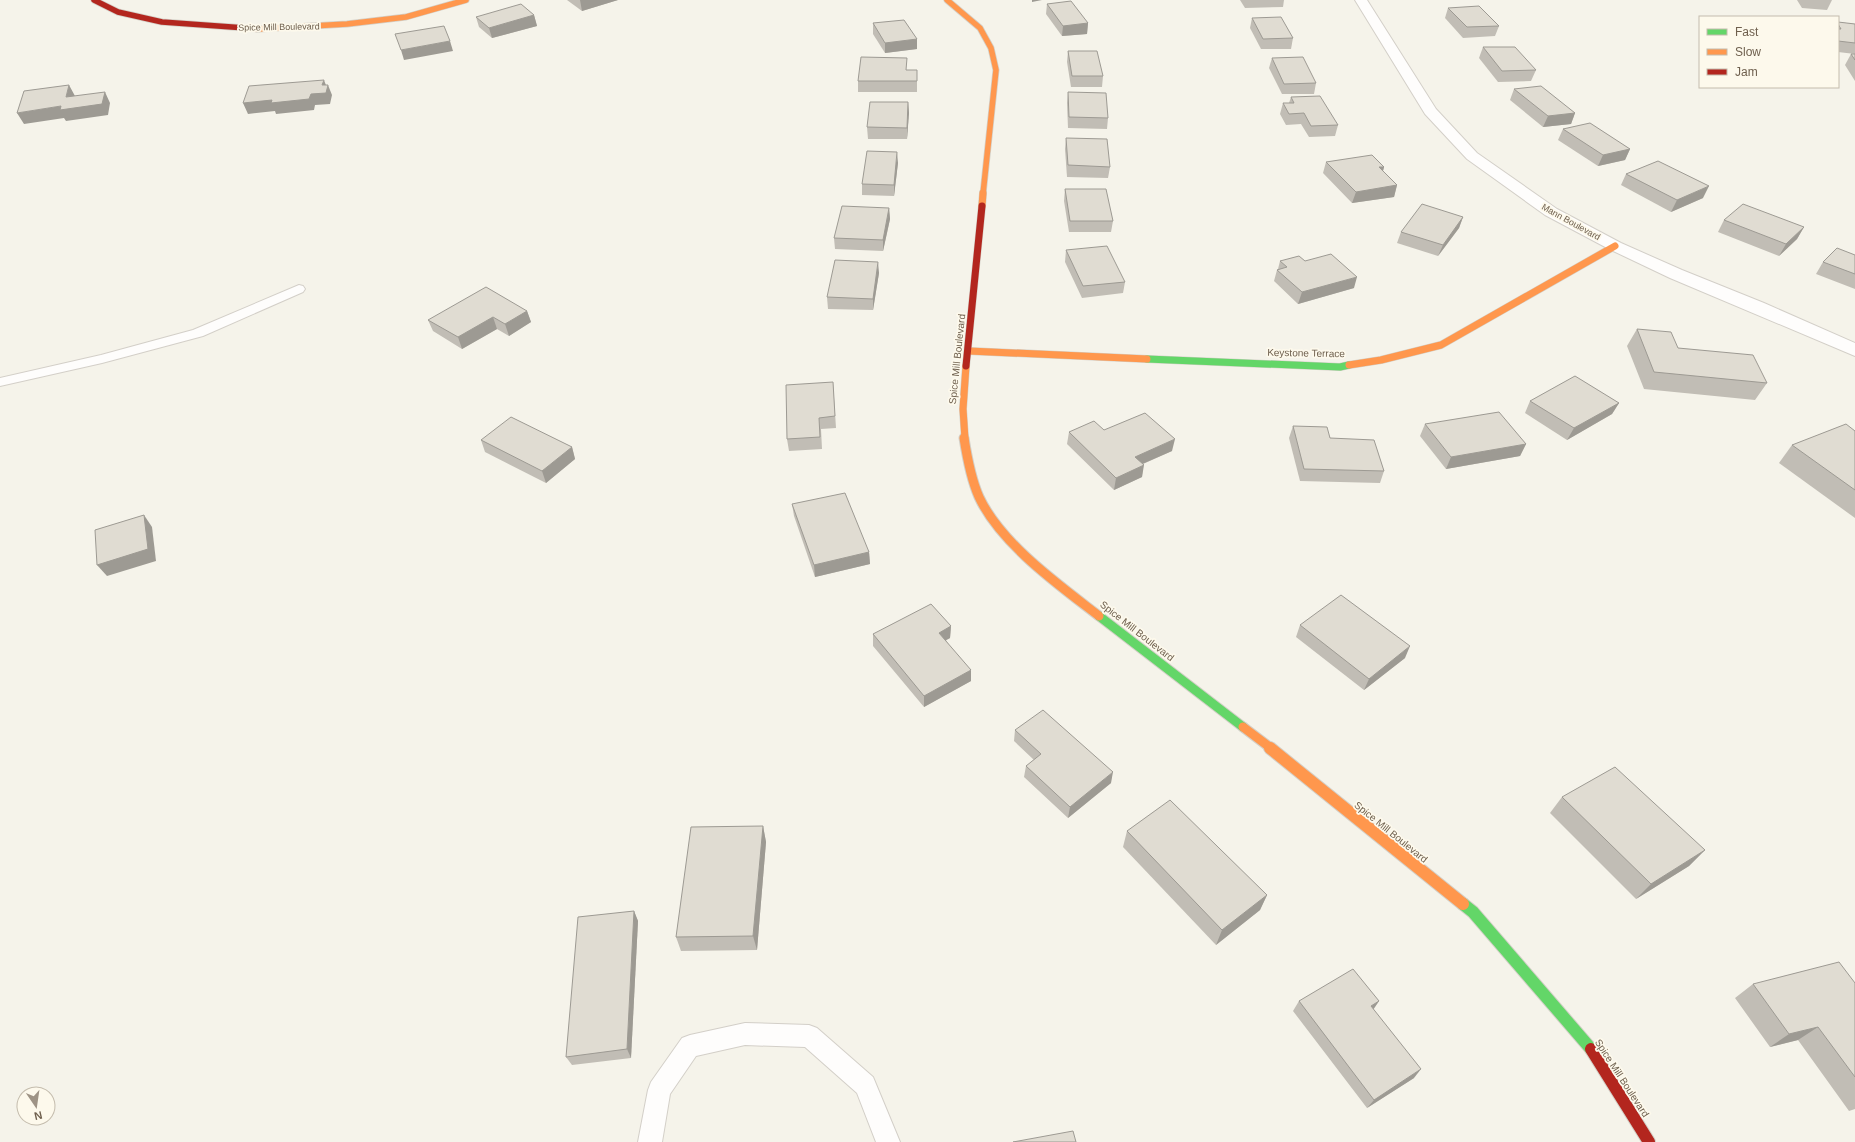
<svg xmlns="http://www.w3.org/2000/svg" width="1855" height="1142" viewBox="0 0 1855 1142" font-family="Arial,sans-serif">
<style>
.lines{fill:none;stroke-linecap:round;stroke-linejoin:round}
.lane-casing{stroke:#d3cfc8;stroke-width:2}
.street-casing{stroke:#d3cfc8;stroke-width:2}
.fast-far2-casing{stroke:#d3cfc7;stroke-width:8}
.fast-far1-casing{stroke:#d3cfc7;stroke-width:11}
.fast-casing{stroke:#d3cfc7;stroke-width:14}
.slow-far3-casing{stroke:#d3cfc7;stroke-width:7}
.slow-far2-casing{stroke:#d3cfc7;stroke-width:8}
.slow-far1-casing{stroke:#d3cfc7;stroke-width:11}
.slow-casing{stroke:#d3cfc7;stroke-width:14}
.jam-far2-casing{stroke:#d3cfc7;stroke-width:7}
.jam-far1-casing{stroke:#d3cfc7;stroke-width:8}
.jam-casing{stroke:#d3cfc7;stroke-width:14}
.lane{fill:#fefdfc;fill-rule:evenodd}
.street{fill:#fefdfc;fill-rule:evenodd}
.fast-far2{stroke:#63d668;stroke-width:7}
.fast-far1{stroke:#63d668;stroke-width:9}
.fast{stroke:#63d668;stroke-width:12}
.slow-far3{stroke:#ff974d;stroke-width:5.5}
.slow-far2{stroke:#ff974d;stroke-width:7}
.slow-far1{stroke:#ff974d;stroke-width:9}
.slow{stroke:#ff974d;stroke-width:12}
.jam-far2{stroke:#b3261e;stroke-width:5.5}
.jam-far1{stroke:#b3261e;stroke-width:7}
.jam{stroke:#b3261e;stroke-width:12}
.wall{fill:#c1bdb5}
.shaded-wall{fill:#9d9a93}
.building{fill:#e0dcd2;stroke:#9d9a93}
.labels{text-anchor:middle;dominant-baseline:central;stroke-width:3.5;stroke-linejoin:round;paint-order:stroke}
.far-street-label{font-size:9px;fill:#6f604e;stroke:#fdf9ec}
.street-label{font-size:10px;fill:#6f604e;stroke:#fdf9ec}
</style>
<rect width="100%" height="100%" fill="#f5f3ea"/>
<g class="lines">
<!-- lane casing -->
<g class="lane-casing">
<g id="lane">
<polygon points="299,285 303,286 305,289 303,292 203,336 102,363 0,386 0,378 101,355 193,330"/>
<polygon points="745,1023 809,1025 817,1028 873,1077 900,1142 876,1142 857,1093 805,1047 745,1045 696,1056 670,1094 662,1142 638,1142 648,1090 651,1082 682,1038 690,1035"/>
</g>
</g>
<!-- street casing -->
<g class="street-casing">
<polygon id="street" points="1355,0 1367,0 1436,109 1477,153 1557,209 1621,243 1682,270 1764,303 1855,343 1855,356 1670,278 1609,249 1545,215 1467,159 1425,114"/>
</g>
<!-- fast-far2 casing -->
<g class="fast-far2-casing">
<polyline id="fast-far2" points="1147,359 1340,367 1349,365"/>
</g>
<!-- fast-far1 casing -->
<g class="fast-far1-casing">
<polyline id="fast-far1" points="1099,616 1243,727"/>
</g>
<!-- fast casing -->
<g class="fast-casing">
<polyline id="fast" points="1463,904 1473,912 1591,1049"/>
</g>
<!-- slow-far3 casing -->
<g class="slow-far3-casing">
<g id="slow-far3">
<polyline points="947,0 980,28 991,48 996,70 983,194"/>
<polyline points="258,29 347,24 406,17 466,0"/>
</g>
</g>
<!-- slow-far2 casing -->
<g class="slow-far2-casing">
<g id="slow-far2">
<polyline points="982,206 983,193"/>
<polyline points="969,351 1147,359"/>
<polyline points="1349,365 1381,360 1441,345 1615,246"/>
<polyline points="965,439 963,409 966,366"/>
</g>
</g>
<!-- slow-far1 casing -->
<g class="slow-far1-casing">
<g id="slow-far1">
<path d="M964,438C967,457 971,479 979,497C1001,544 1059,585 1099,616"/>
<polyline points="1243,727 1272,749"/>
</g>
</g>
<!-- slow casing -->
<g class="slow-casing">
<polyline id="slow" points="1270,748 1463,904"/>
</g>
<!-- jam-far2 casing -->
<g class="jam-far2-casing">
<polyline id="jam-far2" points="94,0 118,12 162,22 258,29"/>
</g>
<!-- jam-far1 casing -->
<g class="jam-far1-casing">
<polyline id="jam-far1" points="966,366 982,206"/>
</g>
<!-- jam casing -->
<g class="jam-casing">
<polyline id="jam" points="1591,1049 1649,1142"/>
</g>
<!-- lane -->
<use href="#lane" class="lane"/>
<!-- street -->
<use href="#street" class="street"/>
<!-- fast-far2 -->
<use href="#fast-far2" class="fast-far2"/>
<!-- fast-far1 -->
<use href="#fast-far1" class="fast-far1"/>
<!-- fast -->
<use href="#fast" class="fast"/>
<!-- slow-far3 -->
<use href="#slow-far3" class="slow-far3"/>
<!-- slow-far2 -->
<use href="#slow-far2" class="slow-far2"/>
<!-- slow-far1 -->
<use href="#slow-far1" class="slow-far1"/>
<!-- slow -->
<use href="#slow" class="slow"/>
<!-- jam-far2 -->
<use href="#jam-far2" class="jam-far2"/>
<!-- jam-far1 -->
<use href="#jam-far1" class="jam-far1"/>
<!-- jam -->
<use href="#jam" class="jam"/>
</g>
<!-- wall -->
<g class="wall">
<polygon points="567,0 618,0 582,11"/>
<polygon points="1240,0 1284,0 1283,7 1245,8"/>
<polygon points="1797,0 1832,0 1827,10 1802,8"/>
<polygon points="1047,4 1088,23 1087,34 1062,36 1046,14"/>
<polygon points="1448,8 1499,26 1495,36 1463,38 1445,18"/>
<polygon points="534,15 537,26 492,38 479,27 476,17"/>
<polygon points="1252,18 1293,38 1291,49 1261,49 1250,28"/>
<polygon points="1838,22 1855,24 1855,54 1838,52"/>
<polygon points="873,23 917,39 917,49 885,53 873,34"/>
<polygon points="1483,47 1536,70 1531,81 1498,82 1479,58"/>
<polygon points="1068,51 1103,76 1102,87 1071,87 1067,62"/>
<polygon points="1851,54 1855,54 1855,81 1845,65"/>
<polygon points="1272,58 1316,83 1314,94 1282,94 1269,68"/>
<rect x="858" y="81" width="59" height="11"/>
<polygon points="1514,89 1575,113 1571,124 1543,127 1510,100"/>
<polygon points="1068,92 1108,118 1107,129 1068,128 1067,103"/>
<polygon points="1291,97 1338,125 1335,136 1309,137 1301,124 1286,125 1280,114 1283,103 1289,103"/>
<polygon points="908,102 909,113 907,139 868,139 867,127"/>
<polygon points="1563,129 1630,149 1625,160 1598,166 1558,140"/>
<polygon points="1066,138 1110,167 1108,178 1067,177 1065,149"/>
<polygon points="1326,162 1384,167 1383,171 1397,185 1394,197 1352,203 1323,173"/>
<polygon points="898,163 894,196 862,195 862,184"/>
<polygon points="1626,174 1703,198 1671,212 1621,185"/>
<polygon points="1065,189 1113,221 1111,232 1069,232 1064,201"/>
<polygon points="889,208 890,219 883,251 835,249 834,238"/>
<polygon points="1463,217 1459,228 1438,256 1397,243 1401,232"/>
<polygon points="1724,220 1804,227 1797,239 1779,256 1718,232"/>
<polygon points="1066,250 1125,282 1123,293 1082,298 1065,262"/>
<polygon points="1855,255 1855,289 1816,274 1823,262"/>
<polygon points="1280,261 1305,261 1354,288 1298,304 1274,281 1277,270 1278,269"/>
<polygon points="879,273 873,310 828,309 827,297"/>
<polygon points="527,311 531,322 509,336 497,329 462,349 433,331 428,320"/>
<polygon points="1637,329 1678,348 1767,383 1755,400 1644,389 1627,346"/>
<polygon points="833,382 836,428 821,429 822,449 789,451 787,439"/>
<polygon points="1530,401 1619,403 1612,414 1567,440 1525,413"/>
<polygon points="1425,424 1526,444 1520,456 1446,469 1420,436"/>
<polygon points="1293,426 1330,438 1384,471 1380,483 1300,481 1289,438"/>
<polygon points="1104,430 1172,451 1143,464 1142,477 1114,490 1067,444 1069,432"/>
<polygon points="1855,431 1855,518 1779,463 1792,445"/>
<polygon points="481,440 572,447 575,459 546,483 485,452"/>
<polygon points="792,504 869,552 870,564 815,577 794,516"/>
<polygon points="1300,625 1405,658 1364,690 1296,637"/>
<polygon points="951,626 950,638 946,640 971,681 924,707 873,646 873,634"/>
<polygon points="1015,730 1111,783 1068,818 1024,777 1026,766 1034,760 1014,741"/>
<polygon points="1562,797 1705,850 1689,866 1636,899 1550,813"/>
<polygon points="763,826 766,842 757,950 681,951 676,937"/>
<polygon points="1127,831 1267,895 1260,910 1216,945 1123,847"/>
<polygon points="634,911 638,921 631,1058 572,1065 566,1057"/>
<polygon points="1855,983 1855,1109 1849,1111 1798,1040 1770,1047 1735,998 1753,984"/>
<polygon points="1299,1001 1379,1001 1373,1009 1414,1078 1367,1108 1293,1011"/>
</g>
<!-- shaded-wall -->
<g class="shaded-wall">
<polygon points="580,0 618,0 582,11"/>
<polygon points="1032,0 1042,0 1032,2"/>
<polygon points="534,15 537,26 492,38 489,28"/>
<polygon points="1088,23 1087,34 1062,36 1063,26"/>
<polygon points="917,39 917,49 885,53 885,43"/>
<polygon points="450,41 453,51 404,60 401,50"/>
<polygon points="324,80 327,88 328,85 332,95 330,104 315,105 314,110 276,114 275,111 248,114 243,103 311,94 322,85"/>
<polygon points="69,85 75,96 72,108 105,92 110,103 108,115 66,121 64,118 24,124 17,113 61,106 66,97"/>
<polygon points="908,102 909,113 907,139 907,128"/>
<polygon points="1575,113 1571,124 1543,127 1548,116"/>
<polygon points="1630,149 1625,160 1598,166 1603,155"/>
<polygon points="897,152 898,163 894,196 894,185"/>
<polygon points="1379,167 1384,167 1381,178"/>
<polygon points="1397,185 1394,197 1352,203 1356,192"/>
<polygon points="1709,186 1703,198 1671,212 1677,200"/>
<polygon points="889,208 890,219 883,251 883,240"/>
<polygon points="1463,217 1459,228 1438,256 1443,245"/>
<polygon points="1804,227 1797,239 1779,256 1786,244"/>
<polygon points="878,262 879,273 873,310 873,299"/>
<polygon points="1357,277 1354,288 1298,304 1302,292"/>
<polygon points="527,311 531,322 509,336 505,324"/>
<polygon points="493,317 497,329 462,349 458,337"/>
<polygon points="1619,403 1612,414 1567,440 1574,428"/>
<polygon points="1175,439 1172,451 1133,468 1135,457"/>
<polygon points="1526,444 1520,456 1446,469 1451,457"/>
<polygon points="572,447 575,459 546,483 542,471"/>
<polygon points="1144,465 1142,477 1114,490 1116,478"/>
<polygon points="144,515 152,527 156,561 107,576 97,565"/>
<polygon points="869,552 870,564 815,577 814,565"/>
<polygon points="951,626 950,638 939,644 939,633"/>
<polygon points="1410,646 1405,658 1364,690 1369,679"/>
<polygon points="971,670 971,681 924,707 924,696"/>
<polygon points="1113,772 1111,783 1068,818 1070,807"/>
<polygon points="763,826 766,842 757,950 753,936"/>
<polygon points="1705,850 1689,866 1636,899 1651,884"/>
<polygon points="1267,895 1260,910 1216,945 1222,930"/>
<polygon points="634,911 638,921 631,1058 627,1049"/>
<polygon points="1379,1001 1373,1010 1371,1006"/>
<polygon points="1818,1027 1798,1040 1770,1047 1789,1034"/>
<polygon points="1421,1069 1414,1078 1367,1108 1374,1100"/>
</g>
<!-- building -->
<g class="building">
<polygon points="1071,1 1088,23 1063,26 1047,4"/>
<polygon points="521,4 534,15 489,28 476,17"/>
<polygon points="1479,6 1499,26 1467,27 1448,8"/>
<polygon points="1281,17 1293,38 1263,39 1252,18"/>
<polygon points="904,20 917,39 885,43 873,23"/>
<polygon points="1838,22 1855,24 1855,43 1838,41 1838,29 1841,29 1838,24"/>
<polygon points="444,26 450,41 401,50 395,34"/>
<polygon points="1483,47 1515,47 1536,70 1502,71"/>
<polygon points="1068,51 1097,51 1103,76 1072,76"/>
<polygon points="1851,54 1855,54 1855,60"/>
<polygon points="861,57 907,58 906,70 917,70 917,81 858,81"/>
<polygon points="1303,57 1316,83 1284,84 1272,58"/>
<polygon points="324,80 322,85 328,85 326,93 311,94 309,99 271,103 272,100 243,103 249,86"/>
<polygon points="69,85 66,97 105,92 102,104 60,110 61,106 17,113 24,91"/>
<polygon points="1541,86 1575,113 1548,116 1514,89"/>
<polygon points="1068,92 1106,93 1108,118 1069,117"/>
<polygon points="1320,96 1338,125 1311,126 1304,113 1289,114 1283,103 1294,103 1291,97"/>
<polygon points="870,102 908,102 907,128 867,127"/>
<polygon points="1590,123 1630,149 1603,155 1563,129"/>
<polygon points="1066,138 1107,139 1110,167 1068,165"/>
<polygon points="867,151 897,152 894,185 862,184"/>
<polygon points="1372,155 1384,167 1379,167 1397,185 1356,192 1326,162"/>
<polygon points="1658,161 1709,186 1677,200 1626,174"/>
<polygon points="1065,189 1106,189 1113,221 1070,221"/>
<polygon points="1422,204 1463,217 1443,245 1401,232"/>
<polygon points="1743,204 1804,227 1786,244 1724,220"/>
<polygon points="842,206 889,208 883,240 834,238"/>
<polygon points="1107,246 1125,282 1083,286 1066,250"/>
<polygon points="1837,248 1855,255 1855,274 1823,262"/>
<polygon points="1331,254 1357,277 1302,292 1277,270 1287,267 1280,261 1299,256 1305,261"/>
<polygon points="835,260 878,262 873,299 827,297"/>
<polygon points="486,287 527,311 505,324 493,317 458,337 428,320"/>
<polygon points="1637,329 1671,332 1678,348 1753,355 1767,383 1654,372"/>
<polygon points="1575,376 1619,403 1574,428 1530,401"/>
<polygon points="833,382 835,416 819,418 820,437 787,439 786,385"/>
<polygon points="1499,412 1526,444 1451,457 1425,424"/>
<polygon points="1145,413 1175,439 1135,457 1144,465 1116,478 1069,432 1094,421 1104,430"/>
<polygon points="511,417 572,447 542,471 481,440"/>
<polygon points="1846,424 1855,431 1855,490 1792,445"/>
<polygon points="1293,426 1327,427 1330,438 1374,440 1384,471 1304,469"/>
<polygon points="845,493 869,552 814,565 792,504"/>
<polygon points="144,515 148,549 97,565 95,530"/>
<polygon points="1341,595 1410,646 1369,679 1300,625"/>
<polygon points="931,604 951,626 939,633 971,670 924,696 873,634"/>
<polygon points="1043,710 1113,772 1070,807 1026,766 1041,754 1015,730"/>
<polygon points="1615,767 1705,850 1651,884 1562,797"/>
<polygon points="1170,800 1267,895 1222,930 1127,831"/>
<polygon points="763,826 753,936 676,937 691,827"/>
<polygon points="634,911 627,1049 566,1057 578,917"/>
<polygon points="1839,962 1855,983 1855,1077 1818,1027 1789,1034 1753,984"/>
<polygon points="1353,969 1379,1001 1371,1006 1421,1069 1374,1100 1299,1001"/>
<polygon points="1073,1131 1076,1142 1013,1142"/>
</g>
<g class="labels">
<!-- far-street labels -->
<g class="far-street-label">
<text transform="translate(279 27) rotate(-1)">Spice Mill Boulevard</text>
<text transform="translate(1571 222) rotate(29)">Mann Boulevard</text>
</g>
<!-- street labels -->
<g class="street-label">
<text transform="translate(1306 353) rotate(1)">Keystone Terrace</text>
<text transform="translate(957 359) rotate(-84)">Spice Mill Boulevard</text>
<text transform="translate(1137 631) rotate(38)">Spice Mill Boulevard</text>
<text transform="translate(1391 832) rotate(39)">Spice Mill Boulevard</text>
<text transform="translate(1622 1078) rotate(57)">Spice Mill Boulevard</text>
</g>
</g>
<!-- legend -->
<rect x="1699" y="16" width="140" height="72" fill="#fdf9ec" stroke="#c4bcad"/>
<rect x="1707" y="29" width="20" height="6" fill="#63d668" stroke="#c4bcad"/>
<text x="1735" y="36" font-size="12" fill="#6f604e">Fast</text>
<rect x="1707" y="49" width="20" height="6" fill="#ff974d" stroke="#c4bcad"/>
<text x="1735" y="56" font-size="12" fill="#6f604e">Slow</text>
<rect x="1707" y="69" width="20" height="6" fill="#b3261e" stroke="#c4bcad"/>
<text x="1735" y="76" font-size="12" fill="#6f604e">Jam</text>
<!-- north arrow -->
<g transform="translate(36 1106) rotate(167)"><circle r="19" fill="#fdf9ec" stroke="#c4bcad"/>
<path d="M0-3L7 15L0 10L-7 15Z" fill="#9e9385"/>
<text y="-6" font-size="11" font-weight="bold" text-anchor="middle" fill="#6f604e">N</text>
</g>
</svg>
